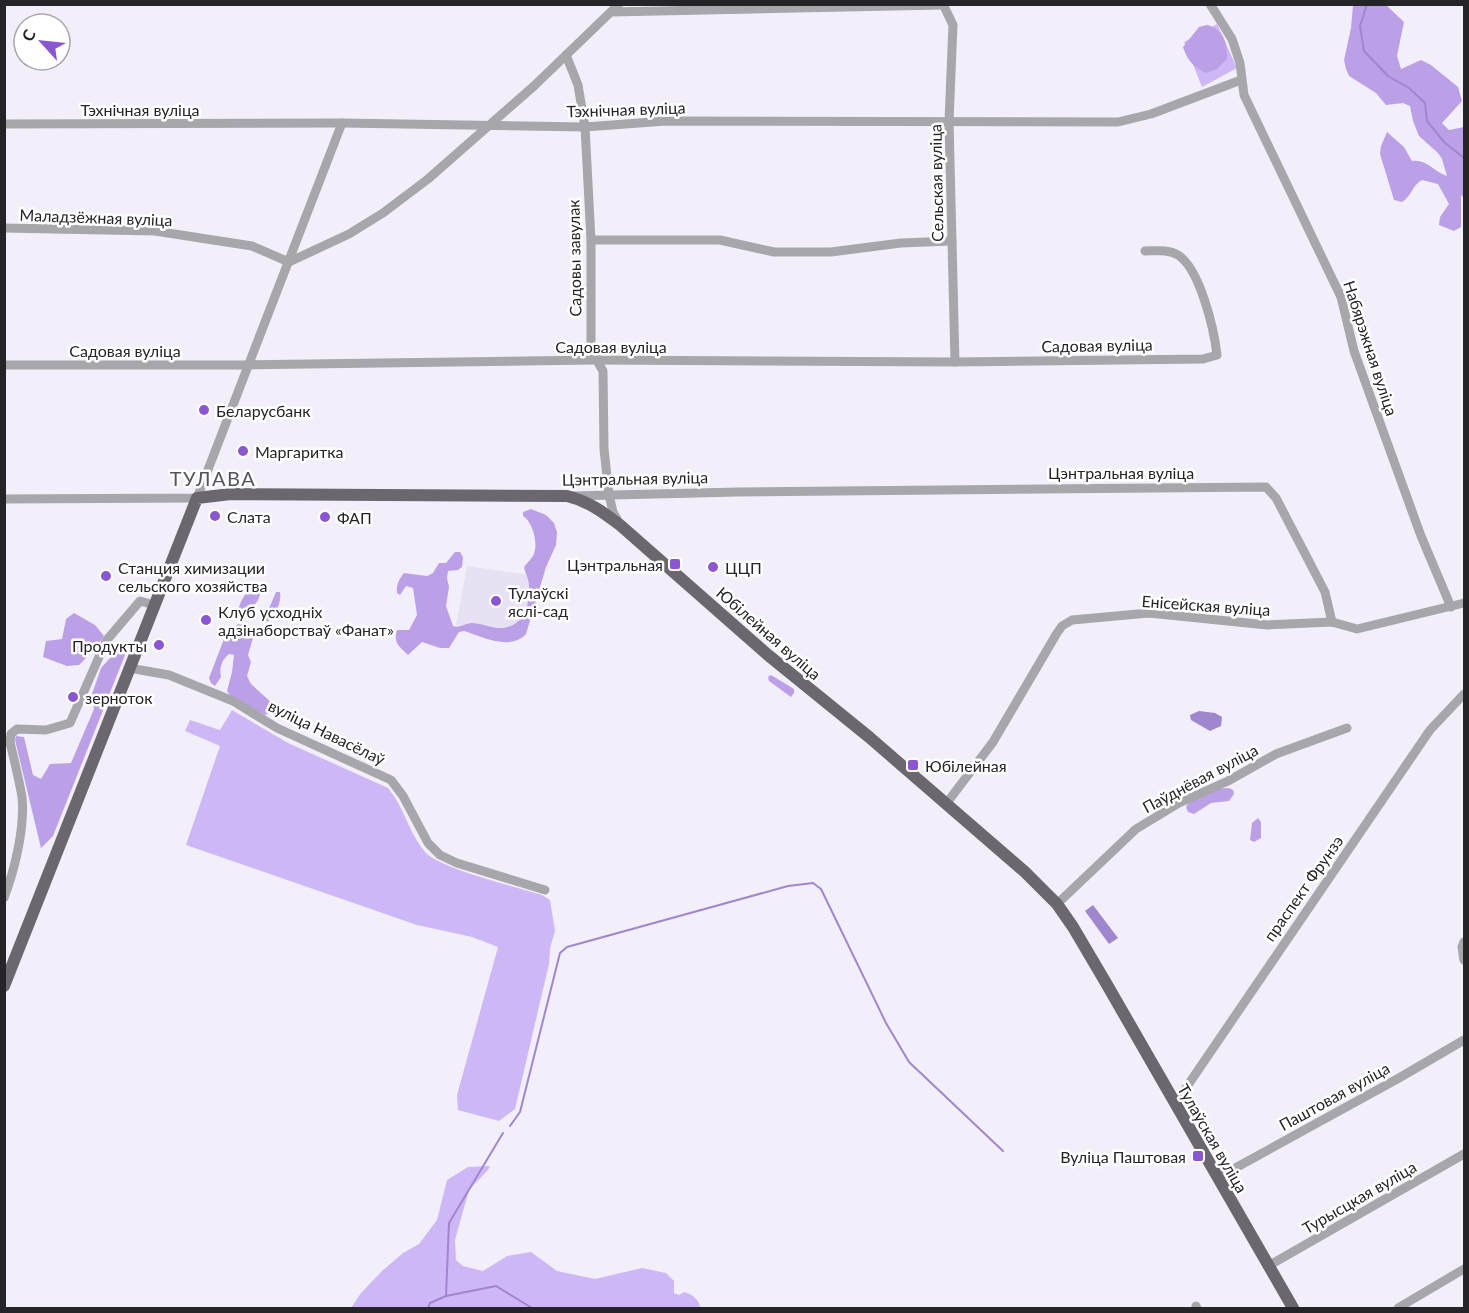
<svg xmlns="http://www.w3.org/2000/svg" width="1469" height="1313" viewBox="0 0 1469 1313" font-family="Lato,sans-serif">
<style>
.built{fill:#e7e1f3}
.green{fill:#ceb7f7}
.forest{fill:#bba0e8}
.water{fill:#a086cc}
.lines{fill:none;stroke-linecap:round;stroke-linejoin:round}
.stream{stroke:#a086cc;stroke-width:2}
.minor{stroke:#a7a6aa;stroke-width:9}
.major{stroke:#6a676f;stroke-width:12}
.poi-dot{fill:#8b57d0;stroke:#fff;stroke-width:2}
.labels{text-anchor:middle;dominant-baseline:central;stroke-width:5;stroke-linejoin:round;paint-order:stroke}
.street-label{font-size:16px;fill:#252428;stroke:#fff}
.poi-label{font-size:16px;fill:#252428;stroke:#fff;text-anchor:start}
.quarter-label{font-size:20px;letter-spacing:1.5px;fill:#56535c;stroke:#fff}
</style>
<rect width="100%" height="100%" fill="#f3effa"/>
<!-- built -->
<polygon class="built" points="467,566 537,576 521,639 456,625"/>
<!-- green -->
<g class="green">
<polygon points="1217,24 1237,68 1202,87 1184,42"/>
<path d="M232,710L288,743L388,788C404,807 409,833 425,852C440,869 517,887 542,895L550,900L555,931L550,948L549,964L515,1109L499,1121L458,1110L457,1095L498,947L472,937L417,925L186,845L220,746L185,731L190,720L220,730Z"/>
<path d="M490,1166L488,1170L469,1190L455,1240L456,1260L463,1266L483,1271L507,1256L531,1252L557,1271L595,1279L642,1268L666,1273L674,1281V1293L679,1295L684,1292C691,1294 700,1299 700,1308H351L361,1293L382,1271L403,1253L419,1244L437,1220L447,1180L468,1167Z"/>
</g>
<!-- forest -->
<g class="forest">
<path d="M1353,5H1386L1404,22L1397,56L1401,69L1421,60L1431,65L1458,87L1462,101L1442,123L1449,130L1464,127V198L1461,195V227L1454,231L1439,225L1440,217L1449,204L1438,184L1422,180C1412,185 1412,196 1402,202L1394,200L1380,154L1381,146L1387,132L1404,147L1412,161C1427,159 1434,172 1447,176L1442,159L1438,153L1419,136L1413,121L1410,106L1403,103L1386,105L1376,93L1349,76L1346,69L1344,60L1351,28Z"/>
<path d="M1207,25C1224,29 1227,43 1227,59L1217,69L1206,73C1193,67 1188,61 1183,47L1199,27Z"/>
<path d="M531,509L546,515L554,523L557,532L556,545L546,567L526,634C510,651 483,637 464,631L459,632L449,648H440L422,642L408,655C399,646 393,643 397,630H409L417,615L413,588L406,586L400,595L397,593C396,585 399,579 404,573L427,576L433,573L439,563H446L455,552H460L463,557L462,567L458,570L448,571L447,578L449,587L446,606L453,626C460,628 464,624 471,623C482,623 492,629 503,628C525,625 530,604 529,585C529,579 525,573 524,567C527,563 531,559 533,556C539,545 533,522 523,516V512Z"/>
<path d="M254,585L260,588C262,601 251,608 243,618H239L236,615C240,603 244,593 254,585Z"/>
<path d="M276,592H280C282,602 275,616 267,622L265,618Z"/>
<polygon points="74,613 95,625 104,636 93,651 79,665 67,666 43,657 46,641 62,639 66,619"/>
<path d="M238,624L250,626L255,631L248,655L251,662L247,676L251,684L273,704L272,711L265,715L232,698L227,691L232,672L234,655L229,654C222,660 219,667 221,677L215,686L211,683L209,678L224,639Z"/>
<polygon points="121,646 125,655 53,836 41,848 15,740 16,736 24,737 33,775 41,779 50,764 71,763 94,709 92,694 101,668"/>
<polygon points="771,675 794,689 794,693 791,697 769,681 768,677"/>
<polygon points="1229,788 1233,790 1234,794 1229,801 1211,803 1194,814 1188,812 1186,807 1189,801 1215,789"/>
<polygon points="1258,818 1261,822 1261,838 1254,842 1250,840 1252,823"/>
</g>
<!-- water -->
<g class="water">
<polygon points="1199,711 1215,713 1222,717 1221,726 1210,731 1191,720 1190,715"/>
<polygon points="1093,905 1118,938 1109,944 1085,911"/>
</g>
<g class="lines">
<!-- stream -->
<g class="stream">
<polyline points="1367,4 1360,26 1364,51 1388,76 1409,88 1425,103 1427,121 1444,142 1464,158"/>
<polyline points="510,1126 520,1112 560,953 567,947 788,886 813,883 821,889 886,1023 909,1062 1003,1151"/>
<polyline points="446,1296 449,1223 503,1133"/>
<polyline points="428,1308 430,1303 446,1296 496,1286 532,1308"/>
</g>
<!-- minor -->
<g class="minor">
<polyline points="943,4 953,25 949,121 955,362"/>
<polyline points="1210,4 1232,39 1240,63 1244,95 1341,297 1354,351 1421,536 1451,607"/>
<polyline points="611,12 943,5"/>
<polyline points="566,55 578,85 585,127 591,240 591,350 603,371 604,449 609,495 613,512 618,521"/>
<polyline points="4,124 342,123 585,127 666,121 1118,122 1151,114 1241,80"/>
<polyline points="4,228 155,231 252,246 289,262"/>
<polyline points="591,240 720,240 774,252 831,252 901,243 952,241"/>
<polyline points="289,262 349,234 383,213 428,179 534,86 619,4"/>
<path d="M4,365H243L595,360L955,362L1203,359L1217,355C1214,329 1200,269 1178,255C1168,249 1156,251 1145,251"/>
<polyline points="572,496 738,492 1266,487 1276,498 1325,592 1332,622"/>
<polyline points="4,499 197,498 342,123"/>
<polyline points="129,668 169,675 233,701 277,728 391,780 403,796 428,843 440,855 457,863 545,890"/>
<polyline points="946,804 993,742 1057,633 1062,626 1072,620 1149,613 1267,625 1332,622 1357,629 1464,603"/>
<path d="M4,898C15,869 25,827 22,797C19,779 14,760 10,742L11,734L17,729L46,730L70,723L106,641L140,601L154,605"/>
<polyline points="1057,904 1136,829 1179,803 1228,781 1276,754 1347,728"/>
<polyline points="1464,942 1462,947 1464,960"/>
<polyline points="1175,1104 1430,730 1464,694"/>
<polyline points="1217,1178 1399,1078 1464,1040"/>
<polyline points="1268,1266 1464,1154"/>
<polyline points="1196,1306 1197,1308"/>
<polyline points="1398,1308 1464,1269"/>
</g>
<!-- major -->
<path class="major" d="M4,986L197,498L231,494L567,496C588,501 603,512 620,525L768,655L869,737L1025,872L1057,904L1073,927L1106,983L1293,1308"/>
</g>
<!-- markers -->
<g class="poi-dot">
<circle cx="204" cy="410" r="6"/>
<circle cx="243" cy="451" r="6"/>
<circle cx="215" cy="516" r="6"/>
<circle cx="325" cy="517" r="6"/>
<rect x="669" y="558" width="12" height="12" rx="3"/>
<circle cx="713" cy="567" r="6"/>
<circle cx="106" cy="576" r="6"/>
<circle cx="496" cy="601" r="6"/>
<circle cx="206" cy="620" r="6"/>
<circle cx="159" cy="645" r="6"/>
<circle cx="73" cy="697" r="6"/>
<rect x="907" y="759" width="12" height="12" rx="3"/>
<rect x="1192" y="1150" width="12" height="12" rx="3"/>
</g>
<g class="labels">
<!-- street labels -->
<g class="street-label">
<text x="140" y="109">Тэхнічная вуліца</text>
<text transform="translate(626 109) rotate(-2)">Тэхнічная вуліца</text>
<text transform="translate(936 183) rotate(-91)">Сельская вуліца</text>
<text transform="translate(96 217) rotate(2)">Маладзёжная вуліца</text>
<text transform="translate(574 258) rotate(-91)">Садовы завулак</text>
<text transform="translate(1097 345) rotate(-1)">Садовая вуліца</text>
<text x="611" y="346">Садовая вуліца</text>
<text transform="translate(1371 348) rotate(72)">Набярэжная вуліца</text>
<text x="125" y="350">Садовая вуліца</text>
<text x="1121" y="472">Цэнтральная вуліца</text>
<text transform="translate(635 478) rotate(-1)">Цэнтральная вуліца</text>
<text transform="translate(1206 605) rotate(4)">Енісейская вуліца</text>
<text transform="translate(769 633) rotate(41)">Юбілейная вуліца</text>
<text transform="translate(327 732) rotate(26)">вуліца Навасёлаў</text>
<text transform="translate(1200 778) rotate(-28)">Паўднёвая вуліца</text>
<text transform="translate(1303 888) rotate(-55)">праспект Фрунзэ</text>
<text transform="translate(1334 1096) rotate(-29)">Паштовая вуліца</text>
<text transform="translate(1213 1138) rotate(60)">Тулаўская вуліца</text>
<text transform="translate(1359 1197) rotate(-30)">Турысцкая вуліца</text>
</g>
<!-- poi labels -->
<g class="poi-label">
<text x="216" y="410">Беларусбанк</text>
<text x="255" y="451">Маргаритка</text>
<text x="227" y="516">Слата</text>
<text x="337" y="517">ФАП</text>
<text x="663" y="564" text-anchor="end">Цэнтральная</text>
<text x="118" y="567">Станция химизации<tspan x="118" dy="18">сельского хозяйства</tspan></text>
<text x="725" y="567">ЦЦП</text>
<text x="508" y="592">Тулаўскі<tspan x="508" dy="18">яслі-сад</tspan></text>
<text x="218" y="611">Клуб усходніх<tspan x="218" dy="18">адзінаборстваў «Фанат»</tspan></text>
<text x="147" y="645" text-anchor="end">Продукты</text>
<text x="85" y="697">зерноток</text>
<text x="925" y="765">Юбілейная</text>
<text x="1186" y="1156" text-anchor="end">Вуліца Паштовая</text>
</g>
<!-- quarter labels -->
<g class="quarter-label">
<text x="213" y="478">ТУЛАВА</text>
</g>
</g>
<!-- border -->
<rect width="1469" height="1313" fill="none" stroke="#252428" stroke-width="12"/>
<!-- north arrow -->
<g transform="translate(42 42) rotate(297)"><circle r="28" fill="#ffffff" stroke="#a8a7a9" stroke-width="1.5"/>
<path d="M0-4.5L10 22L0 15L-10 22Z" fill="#8b57d0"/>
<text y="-9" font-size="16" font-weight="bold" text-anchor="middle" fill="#252428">С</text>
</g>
</svg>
